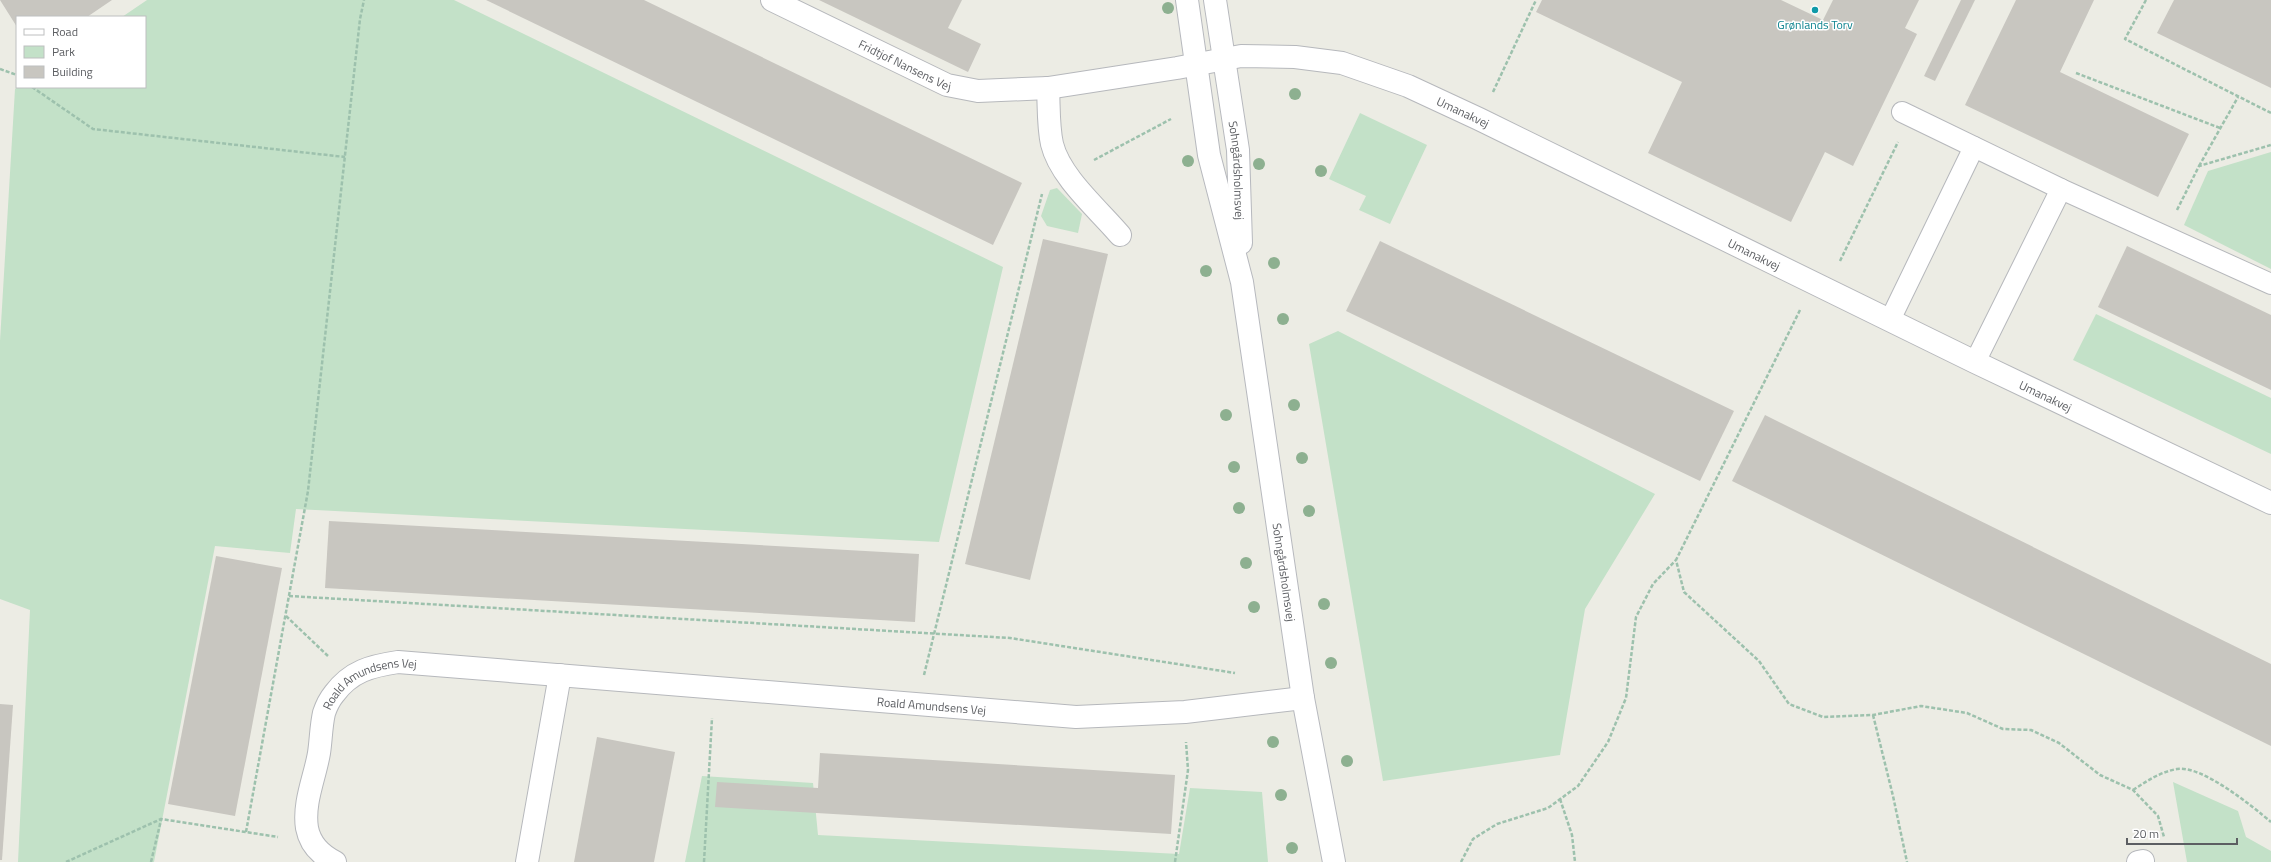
<svg xmlns="http://www.w3.org/2000/svg" width="2271" height="862" viewBox="0 0 2271 862" font-family="'Titillium Web',sans-serif">
<style>
.green{fill:#c3e1c8}
.building{fill:#c8c6c0}
.lines{fill:none;stroke-linecap:round;stroke-linejoin:round}
.lane-casing{stroke:#b6b8bc;stroke-width:22}
.street-casing{stroke:#b6b8bc;stroke-width:24}
.secondary-casing{stroke:#b7b9be;stroke-width:24}
.path{stroke:#9dc1ad;stroke-width:2.5;stroke-dasharray:4 2;stroke-linecap:butt}
.lane{stroke:#fff;stroke-width:20}
.street{stroke:#fff;stroke-width:22}
.secondary{stroke:#fff;stroke-width:22}
.tree{fill:#8db090}
.culture-dot{fill:#0f9aa8;stroke:#fff;stroke-width:1.5}
.labels{text-anchor:middle;dominant-baseline:central;stroke-width:3;stroke-linejoin:round;paint-order:stroke}
.culture-label{font-size:12px;fill:#0d838f;stroke:#fff}
.street-label{font-size:12px;fill:#5c5e62;stroke:#fff}
</style>
<rect width="100%" height="100%" fill="#ecece4"/>
<!-- green -->
<g class="green">
<polygon points="147,0 454,0 1003,267 939,542 296,509 290,553 215,546 154,862 18,862 30,610 0,599 0,341 15,89 18,87 145,87 145,17 122,17"/>
<polygon points="1360,113 1427,145 1390,224 1359,210 1366,196 1329,179"/>
<polygon points="2271,152 2271,269 2184,225 2208,171"/>
<polygon points="1057,188 1082,214 1078,233 1047,226 1041,216 1050,190"/>
<polygon points="2096,314 2271,398 2271,454 2073,360"/>
<polygon points="1338,331 1655,494 1585,609 1560,755 1383,781 1309,344"/>
<polygon points="702,776 813,783 818,835 1179,854 1190,788 1262,792 1268,862 685,862"/>
<polygon points="2173,782 2238,811 2246,837 2271,851 2271,862 2187,862"/>
</g>
<!-- building -->
<g class="building">
<polygon points="0,0 112,0 87,17 17,17 17,27"/>
<polygon points="486,0 644,0 1022,183 993,245"/>
<polygon points="819,0 962,0 948,28 981,44 968,72"/>
<polygon points="1542,0 1781,0 1823,20 1833,0 1919,0 1905,28 1917,34 1853,166 1825,152 1791,222 1648,153 1682,82 1536,12"/>
<polygon points="1961,0 1975,0 1935,81 1924,76"/>
<polygon points="2016,0 2094,0 2060,72 2189,134 2158,197 1965,105"/>
<polygon points="2174,0 2271,0 2271,88 2157,33"/>
<polygon points="1043,239 1108,254 1030,580 965,564"/>
<polygon points="1380,241 1734,411 1700,481 1346,311"/>
<polygon points="2127,246 2271,315 2271,390 2098,307"/>
<polygon points="1765,415 2271,664 2271,746 1732,481"/>
<polygon points="329,521 919,554 915,622 325,588"/>
<polygon points="216,556 282,568 235,816 168,804"/>
<polygon points="0,704 13,705 2,860 0,860"/>
<polygon points="597,737 675,752 654,862 574,862"/>
<polygon points="820,753 1175,775 1171,834 715,807 717,782 818,788"/>
</g>
<g class="lines">
<!-- lane casing -->
<g class="lane-casing">
<g id="lane">
<polyline points="1902,112 2061,189 2271,284"/>
<polyline points="1890,320 1974,147"/>
<polyline points="1975,362 2061,189"/>
</g>
</g>
<!-- street casing -->
<g class="street-casing">
<g id="street">
<path id="s1" d="M772,0L947,85L978,91L1048,88L1177,68L1241,56L1295,57L1342,63L1408,86L1479,119L1975,362L2271,503"/>
<path d="M1048,88C1049,106 1048,126 1052,144C1060,177 1098,209 1120,235"/>
<path id="s2" d="M335,862C321,855 310,844 307,828C303,803 315,777 319,753C321,740 321,726 324,713C326,707 330,699 334,694C351,671 371,666 398,662L1076,717L1185,712L1303,698"/>
<polyline points="527,862 560,675"/>
<polyline points="2138,862 2143,861"/>
</g>
</g>
<!-- secondary casing -->
<g class="secondary-casing">
<g id="secondary">
<path id="s3" d="M1187,0L1209,155L1242,282L1303,698L1334,862"/>
<path id="s4" d="M1215,0L1238,150L1241,243"/>
</g>
</g>
<!-- path -->
<g class="path">
<polyline points="2146,0 2125,39 2271,113"/>
<polyline points="0,69 17,75"/>
<polyline points="2076,73 2220,128"/>
<polyline points="32,87 93,129 345,157"/>
<polyline points="1493,92 1536,0"/>
<polyline points="1094,160 1171,119"/>
<polyline points="2199,166 2238,97"/>
<polyline points="2177,210 2199,166 2271,145"/>
<polyline points="1840,261 1898,142"/>
<polyline points="1800,310 1676,560 1684,592 1759,661 1789,704 1823,717 1873,715 1921,706 1967,713 2003,729 2031,730 2059,743 2100,775 2133,790 2158,816 2164,837"/>
<polyline points="289,596 1010,638 1235,673"/>
<polyline points="286,616 329,657"/>
<polyline points="924,675 1042,194"/>
<polyline points="1873,715 1893,796 1907,862"/>
<path d="M2133,790C2147,781 2160,772 2177,769C2202,765 2252,806 2271,822"/>
<polyline points="1560,799 1572,835 1575,862"/>
<polyline points="246,832 308,491 360,19 364,0"/>
<polyline points="66,862 161,819 278,837"/>
<polyline points="151,862 161,820"/>
<polyline points="704,862 712,718"/>
<polyline points="1175,862 1188,770 1186,742"/>
<polyline points="1461,862 1473,839 1497,824 1548,808 1578,786 1608,742 1626,698 1636,617 1653,584 1676,560"/>
</g>
<!-- lane -->
<use href="#lane" class="lane"/>
<!-- street -->
<use href="#street" class="street"/>
<!-- secondary -->
<use href="#secondary" class="secondary"/>
</g>
<!-- trees -->
<g class="tree">
<circle cx="1168" cy="8" r="6"/>
<circle cx="1295" cy="94" r="6"/>
<circle cx="1188" cy="161" r="6"/>
<circle cx="1259" cy="164" r="6"/>
<circle cx="1321" cy="171" r="6"/>
<circle cx="1274" cy="263" r="6"/>
<circle cx="1206" cy="271" r="6"/>
<circle cx="1283" cy="319" r="6"/>
<circle cx="1294" cy="405" r="6"/>
<circle cx="1226" cy="415" r="6"/>
<circle cx="1302" cy="458" r="6"/>
<circle cx="1234" cy="467" r="6"/>
<circle cx="1239" cy="508" r="6"/>
<circle cx="1309" cy="511" r="6"/>
<circle cx="1246" cy="563" r="6"/>
<circle cx="1324" cy="604" r="6"/>
<circle cx="1254" cy="607" r="6"/>
<circle cx="1331" cy="663" r="6"/>
<circle cx="1273" cy="742" r="6"/>
<circle cx="1347" cy="761" r="6"/>
<circle cx="1281" cy="795" r="6"/>
<circle cx="1292" cy="848" r="6"/>
</g>
<!-- markers -->
<circle class="culture-dot" cx="1815" cy="10" r="4"/>
<g class="labels">
<!-- culture labels -->
<g class="culture-label">
<text x="1815" y="24">Grønlands Torv</text>
</g>
<!-- street labels -->
<g class="street-label">
<text stroke="none"><textPath href="#s1" startOffset="148">Fridtjof Nansens Vej</textPath></text>
<text stroke="none"><textPath href="#s1" startOffset="724">Umanakvej</textPath></text>
<text stroke="none"><textPath href="#s4" startOffset="172">Sohngårdsholmsvej</textPath></text>
<text stroke="none"><textPath href="#s1" startOffset="1048">Umanakvej</textPath></text>
<text stroke="none"><textPath href="#s1" startOffset="1372">Umanakvej</textPath></text>
<text stroke="none"><textPath href="#s3" startOffset="581">Sohngårdsholmsvej</textPath></text>
<text stroke="none"><textPath href="#s2" startOffset="222">Roald Amundsens Vej</textPath></text>
<text stroke="none"><textPath href="#s2" startOffset="793">Roald Amundsens Vej</textPath></text>
</g>
</g>
<!-- legend -->
<rect x="16" y="16" width="130" height="72" fill="#ffffff" stroke="#bebfc0"/>
<rect x="24" y="29" width="20" height="6" fill="#ffffff" stroke="#bebfc0"/>
<text x="52" y="36" font-size="12" fill="#5c5e62">Road</text>
<rect x="24" y="46" width="20" height="12" fill="#c3e1c8" stroke="#bebfc0"/>
<text x="52" y="56" font-size="12" fill="#5c5e62">Park</text>
<rect x="24" y="66" width="20" height="12" fill="#c8c6c0" stroke="#bebfc0"/>
<text x="52" y="76" font-size="12" fill="#5c5e62">Building</text>
<!-- scale -->
<path d="M2127 838v6h110v-6" fill="none" stroke="#5c5e62" stroke-width="2"/>
<text x="2133" y="838" font-size="12" fill="#5c5e62" stroke="#ffffff" stroke-width="3" paint-order="stroke">20 m</text>
</svg>
